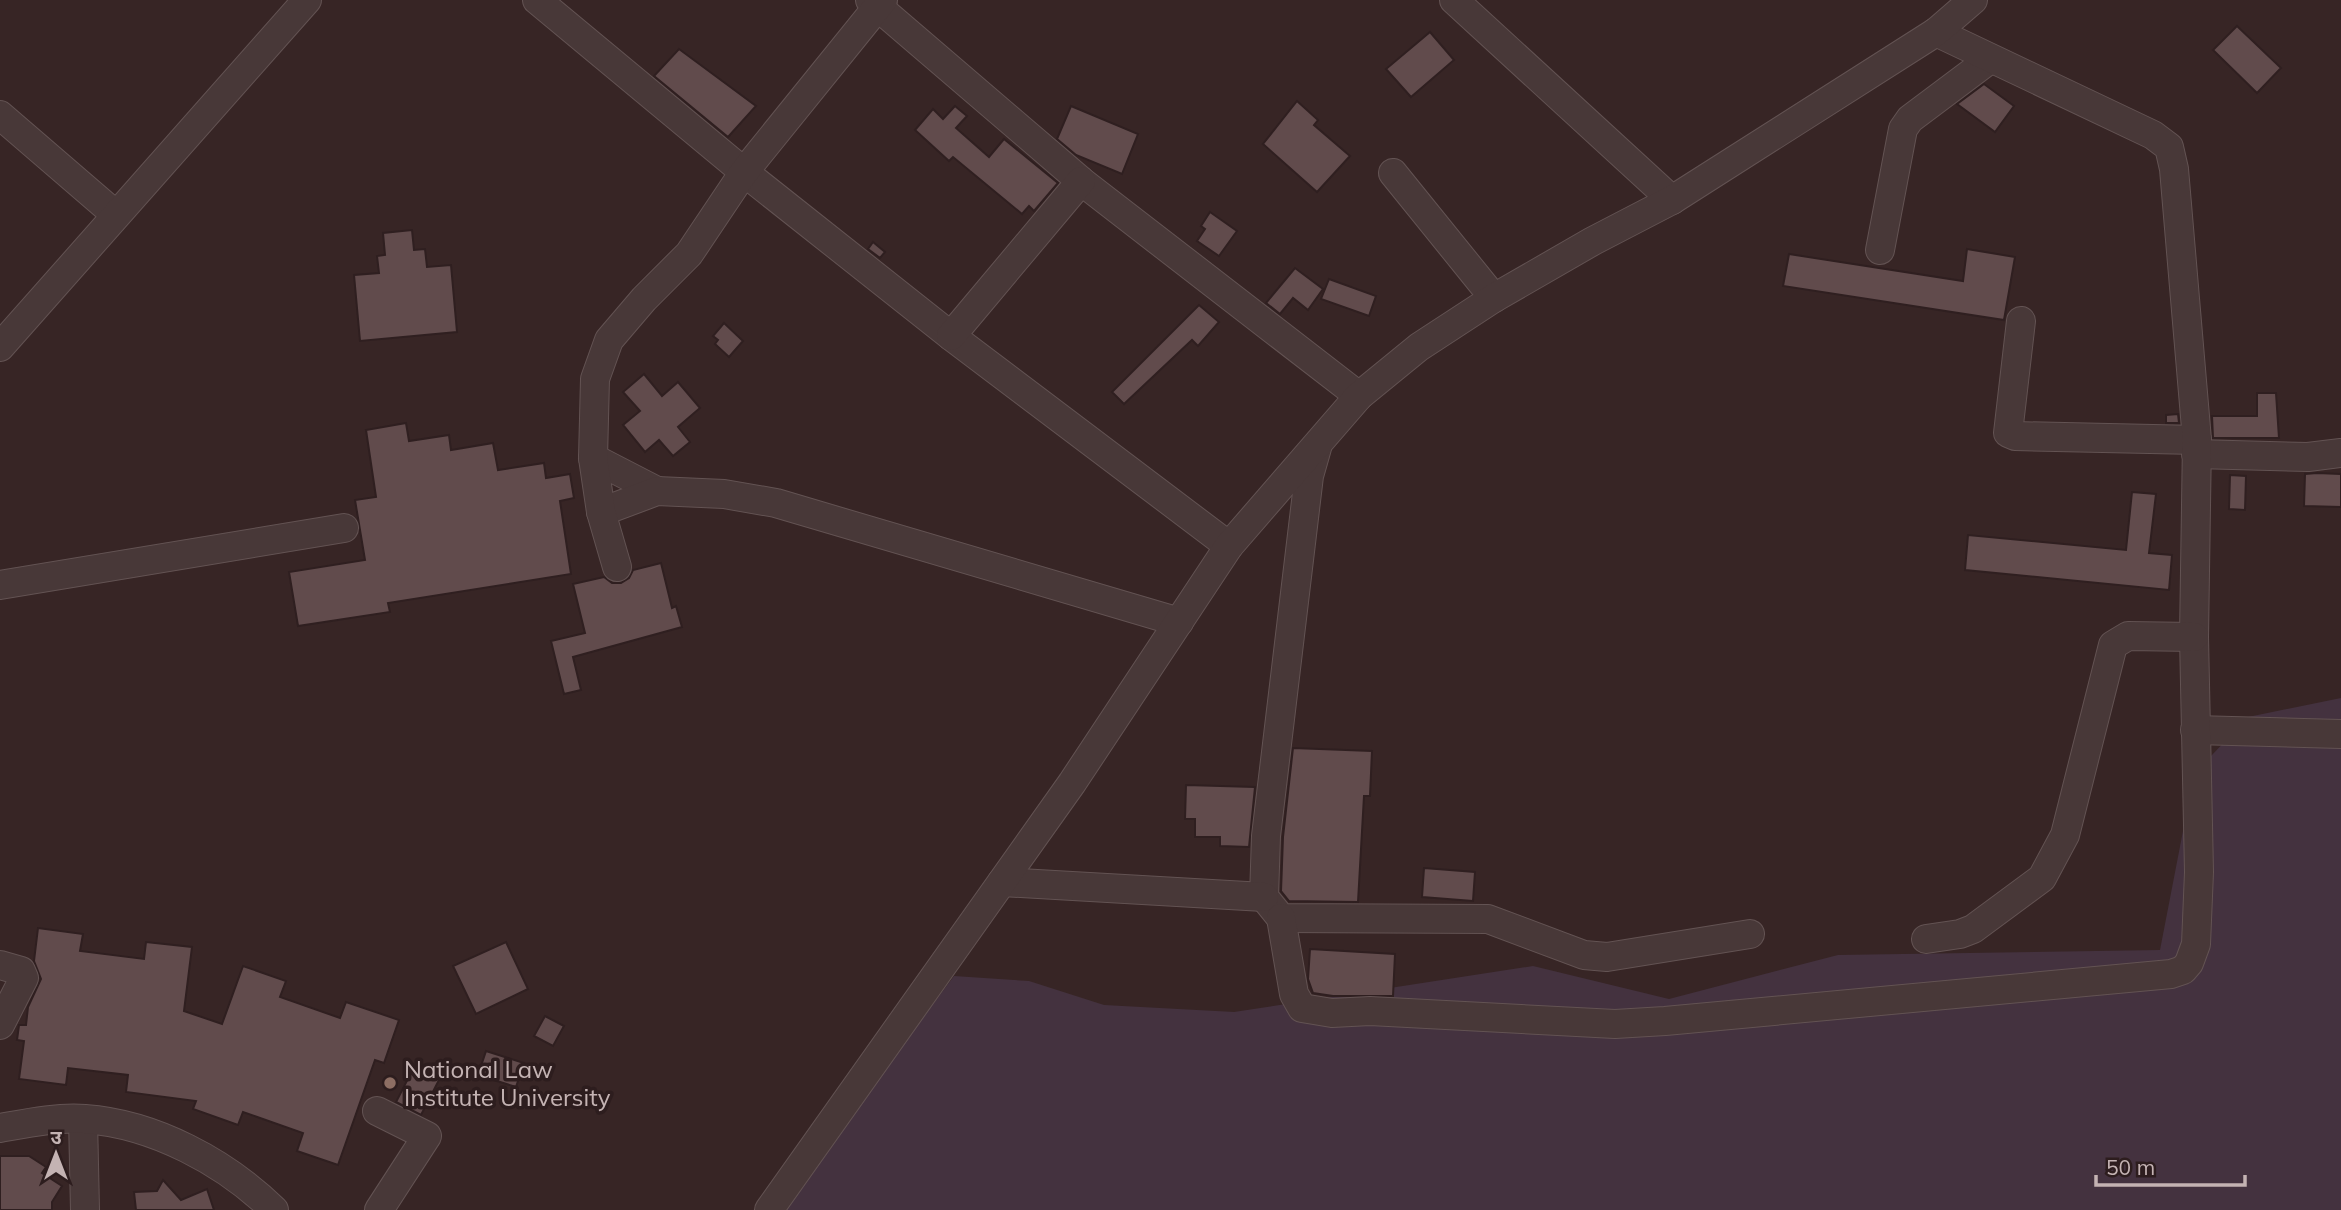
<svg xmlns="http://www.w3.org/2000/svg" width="2341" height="1210" viewBox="0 0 2341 1210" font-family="Mulish,'Noto Sans Devanagari',sans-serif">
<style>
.green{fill:#44323f}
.building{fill:#614b4c;stroke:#2f1f20;stroke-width:2}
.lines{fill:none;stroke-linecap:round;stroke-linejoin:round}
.minor-casing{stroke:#635353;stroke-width:30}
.minor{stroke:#483838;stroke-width:28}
.education-dot{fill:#8d6e63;stroke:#2d1d1e;stroke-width:2.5}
.labels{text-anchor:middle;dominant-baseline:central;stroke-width:7;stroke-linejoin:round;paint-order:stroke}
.poi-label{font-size:24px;fill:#c4b3b3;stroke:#2d1d1e;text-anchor:start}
</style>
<rect width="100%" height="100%" fill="#372525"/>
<!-- green -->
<polygon class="green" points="2341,698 2341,1210 785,1210 821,1154 954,976 1029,981 1104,1005 1234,1012 1533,966 1669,999 1838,955 2160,950 2194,774 2248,717"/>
<!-- building -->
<g class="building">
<polygon points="2237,26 2281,68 2257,93 2213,50"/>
<polygon points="1430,32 1454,60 1411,97 1386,69"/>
<polygon points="679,49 756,106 728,137 654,76"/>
<polygon points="1984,84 2014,106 1995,132 1957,104"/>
<polygon points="1297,101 1318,120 1314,125 1350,156 1317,192 1263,144"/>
<polygon points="955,106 967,116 956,128 989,157 1004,139 1058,183 1034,211 1029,206 1022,214 953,157 949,161 915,130 933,109 943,119"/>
<polygon points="1071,106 1138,134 1122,174 1076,155 1057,139"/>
<polygon points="1210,212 1237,231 1219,256 1197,241 1205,229 1201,226"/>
<polygon points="412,230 414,250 425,249 427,267 451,265 457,332 360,341 354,275 379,273 377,256 385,255 383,233"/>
<polygon points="873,242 885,252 880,258 868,249"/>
<polygon points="1967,249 2015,257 2004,320 1783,286 1789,254 1963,281"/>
<polygon points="1295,268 1323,289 1308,310 1293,298 1280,314 1266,303"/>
<polygon points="1329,279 1376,296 1369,316 1321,299"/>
<polygon points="1199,305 1219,322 1198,346 1192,340 1124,404 1112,392"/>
<polygon points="724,323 743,341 729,357 715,344 718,340 713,336"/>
<polygon points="644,374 662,396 678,382 700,408 678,427 690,442 673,456 659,440 645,452 623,425 640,411 623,392"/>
<polygon points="2257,393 2276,393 2279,438 2213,438 2212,416 2257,416"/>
<polygon points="2178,414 2179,423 2166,423 2166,415"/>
<polygon points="406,423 409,441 449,435 451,450 493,443 498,470 544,463 546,478 570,474 574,498 560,501 571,574 388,603 390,612 298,626 289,572 365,560 355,500 376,497 366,430"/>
<polygon points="2317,473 2341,474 2341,507 2304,506 2305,474"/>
<polygon points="2230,475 2246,476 2245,510 2229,509"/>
<polygon points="2132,492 2156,494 2149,553 2172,555 2169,590 1965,570 1968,535 2126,550"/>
<polygon points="661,563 672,608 676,606 682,627 573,657 581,690 564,694 551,641 585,633 573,584 604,577 612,583 621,583 629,578 633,570"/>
<polygon points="1293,748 1372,751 1370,796 1364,796 1358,902 1289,901 1281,891 1283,837"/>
<polygon points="1186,785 1255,787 1249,847 1220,846 1220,837 1195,837 1195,819 1185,819"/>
<polygon points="1424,868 1475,872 1473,901 1422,897"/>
<polygon points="38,928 83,934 80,951 144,959 146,942 192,947 184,1011 222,1024 243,966 286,981 280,997 340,1018 346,1002 399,1020 384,1063 375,1060 338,1165 297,1151 303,1133 243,1112 238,1125 193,1109 196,1101 126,1092 128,1075 68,1068 66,1085 19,1079 24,1041 17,1040 19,1025 26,1025 28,1007 41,979 34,961"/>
<polygon points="506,942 528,989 476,1014 453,966"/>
<polygon points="1310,949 1395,954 1393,996 1333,996 1313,993 1308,979"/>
<polygon points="545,1016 564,1026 553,1046 534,1036"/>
<polygon points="486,1051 524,1063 516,1087 478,1075"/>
<polygon points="414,1067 439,1080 421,1115 396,1102"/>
<polygon points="0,1156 29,1156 46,1167 42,1173 62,1186 52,1202 52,1210 0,1210"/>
<polygon points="163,1180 181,1200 207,1189 214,1210 136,1210 134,1192 157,1191"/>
</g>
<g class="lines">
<!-- minor casing -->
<g class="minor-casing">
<g id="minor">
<polyline points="537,0 744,172 951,336 1229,546"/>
<polyline points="870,0 1081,181 1359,396"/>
<polyline points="1454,0 1672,200"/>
<polyline points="0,115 116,215"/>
<polyline points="1393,173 1494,298"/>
<polyline points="1880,250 1903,129 1910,119 1990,59"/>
<polyline points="2021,321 2008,433 2015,436 2197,440"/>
<polyline points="951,336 1081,181"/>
<polyline points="0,347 307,0"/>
<polyline points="1317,448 1309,476 1266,836 1264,897 1281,918 1488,919 1584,955 1607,957 1750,934"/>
<polyline points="2196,454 2308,457 2341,453"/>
<polyline points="593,458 657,491"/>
<polyline points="601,512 657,491 724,494 776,503 1179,622"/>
<polyline points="617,567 601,512 593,458 595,379 609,340 644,299 689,254 744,172 883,0"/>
<polyline points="0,585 344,528"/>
<polyline points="2195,730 2341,734"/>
<polyline points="1002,882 1264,897"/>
<polyline points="1281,918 1294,994 1302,1008 1332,1013 1370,1011 1615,1024 1665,1021 2171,974 2183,970 2189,963 2196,944 2199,872 2194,637 2197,440 2174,169 2169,147 2153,135 1936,32"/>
<polyline points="1926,939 1960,934 1973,929 2042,878 2065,835 2113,645 2128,636 2194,637"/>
<polyline points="0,965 21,971 24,978 0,1025"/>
<polyline points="377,1111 427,1136 379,1210"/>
<polyline points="83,1119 85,1210"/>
<path d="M0,1128C28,1123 57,1117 85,1119C154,1124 225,1162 274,1210"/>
<polyline points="769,1210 1072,783 1229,546 1359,396 1419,347 1494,298 1593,241 1672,200 1936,32 1973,0"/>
</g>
</g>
<!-- minor -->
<use href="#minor" class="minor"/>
</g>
<!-- markers -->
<circle class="education-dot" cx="390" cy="1083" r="7"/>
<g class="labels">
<!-- poi labels -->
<g class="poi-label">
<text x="404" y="1069">National Law<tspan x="404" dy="28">Institute University</tspan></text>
</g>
</g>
<!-- north arrow -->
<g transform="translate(56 1154)" stroke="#2d1d1e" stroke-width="5" paint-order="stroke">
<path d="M0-5L12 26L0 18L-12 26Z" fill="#c4b3b3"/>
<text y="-10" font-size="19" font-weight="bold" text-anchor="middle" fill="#c4b3b3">उ</text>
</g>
<!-- scale -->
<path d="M2096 1175v10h149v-10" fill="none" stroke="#c4b3b3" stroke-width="3.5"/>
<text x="2106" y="1175" font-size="21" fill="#c4b3b3" stroke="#2d1d1e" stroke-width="5" paint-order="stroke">50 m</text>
</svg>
